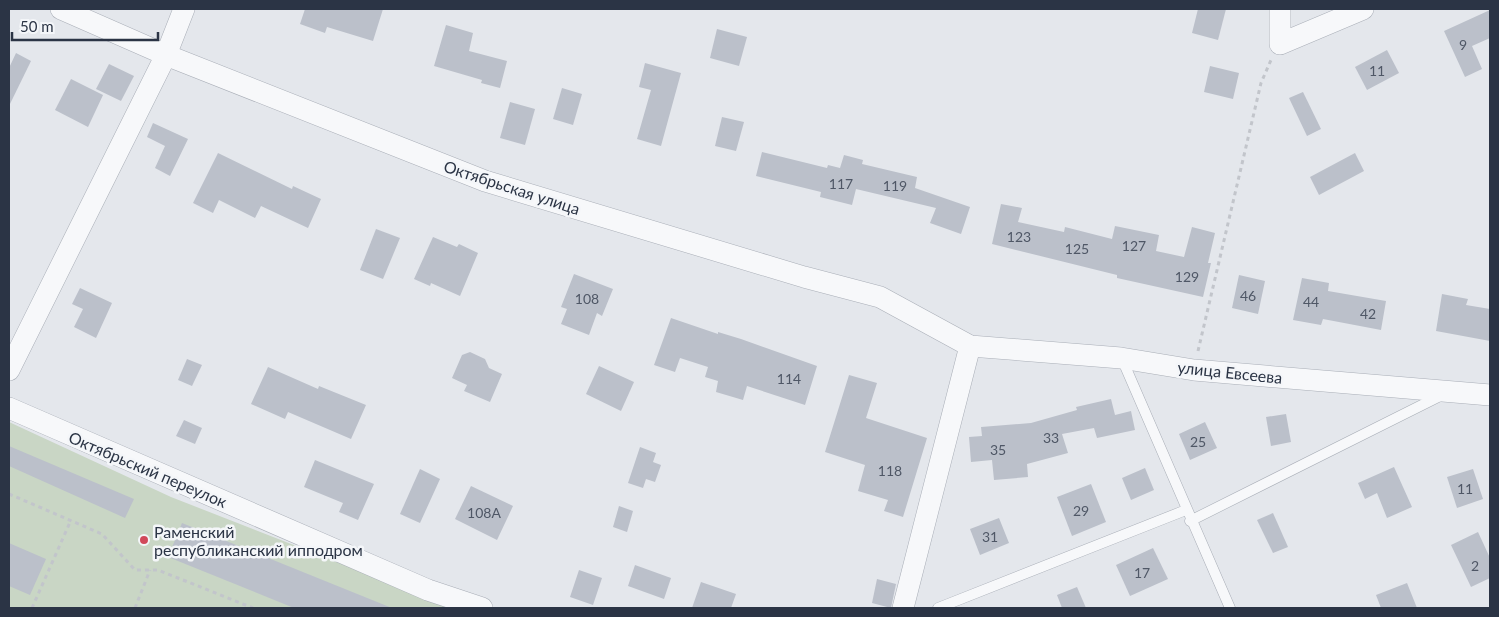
<svg xmlns="http://www.w3.org/2000/svg" width="1499" height="617" viewBox="0 0 1499 617" font-family="Lato,sans-serif">
<style>
.green{fill:#c9d6c5}
.building{fill:#bbc0ca}
.lines{fill:none;stroke-linecap:round;stroke-linejoin:round}
.service-casing{stroke:#a9aeb7;stroke-width:11}
.minor-casing{stroke:#a9aeb7;stroke-width:22}
.path{stroke:#c2c5cb;stroke-width:3;stroke-dasharray:4 4;stroke-linecap:butt}
.service{stroke:#f7f8fa;stroke-width:10}
.minor{stroke:#f7f8fa;stroke-width:21}
.poi-dot{fill:#d1495b;stroke:#f4f6f9;stroke-width:2}
.labels{text-anchor:middle;dominant-baseline:central;stroke-width:5;stroke-linejoin:round;paint-order:stroke}
.number-label{font-size:14px;fill:#4f5766}
.street-label{font-size:16px;fill:#2b3445;stroke:#f4f6f9}
.poi-label{font-size:16px;fill:#2b3445;stroke:#f4f6f9;text-anchor:start}
</style>
<rect width="100%" height="100%" fill="#e4e7ec"/>
<!-- green -->
<polygon class="green" points="9,422 171,497 455,608 9,608"/>
<!-- building -->
<g class="building">
<polygon points="305,9 383,9 373,41 327,27 325,33 300,24"/>
<polygon points="1198,9 1226,9 1218,40 1192,33"/>
<polygon points="1490,10 1490,38 1472,46 1482,69 1465,77 1444,31"/>
<polygon points="446,25 473,33 469,51 507,61 500,88 481,83 482,80 434,66"/>
<polygon points="717,29 747,37 739,66 710,58"/>
<polygon points="1387,50 1399,73 1367,90 1355,67"/>
<polygon points="16,53 31,61 9,106 9,68"/>
<polygon points="645,63 681,73 661,146 637,139 651,90 639,87"/>
<polygon points="109,64 134,76 121,101 96,89"/>
<polygon points="1210,66 1239,73 1233,99 1204,92"/>
<polygon points="71,79 103,95 88,127 55,110"/>
<polygon points="562,88 582,94 573,125 553,119"/>
<polygon points="1303,92 1321,129 1307,136 1289,98"/>
<polygon points="510,102 535,109 525,145 500,138"/>
<polygon points="722,117 744,122 736,151 715,146"/>
<polygon points="153,123 188,139 170,176 155,168 165,146 147,137"/>
<polygon points="762,152 827,168 828,165 840,168 844,155 863,160 862,164 917,177 915,188 970,207 961,234 930,223 936,208 856,189 852,205 820,197 821,192 756,176"/>
<polygon points="218,153 292,189 293,186 321,199 308,228 261,206 255,218 219,200 213,213 193,203"/>
<polygon points="1355,153 1364,171 1319,195 1310,177"/>
<polygon points="1001,204 1022,208 1018,222 1064,232 1065,227 1112,239 1115,226 1159,235 1156,251 1184,257 1192,227 1215,233 1208,263 1211,263 1203,297 1117,278 1117,275 992,244"/>
<polygon points="376,229 400,238 383,279 360,270"/>
<polygon points="433,237 457,247 459,244 478,253 460,296 431,283 430,286 414,279"/>
<polygon points="574,274 613,289 602,316 597,313 589,335 561,324 567,309 561,307"/>
<polygon points="1239,275 1265,281 1258,314 1232,308"/>
<polygon points="1302,278 1329,283 1328,291 1386,301 1381,330 1323,319 1321,325 1293,320"/>
<polygon points="80,288 112,303 96,338 74,327 83,309 72,304"/>
<polygon points="1442,294 1468,299 1466,305 1490,309 1490,341 1436,331"/>
<polygon points="671,318 718,334 718,332 741,339 817,366 805,405 747,386 743,400 716,392 718,381 705,377 708,367 680,358 675,372 654,365"/>
<polygon points="470,352 485,359 489,368 502,374 490,402 464,391 467,385 452,378 462,355"/>
<polygon points="187,359 202,365 192,386 178,380"/>
<polygon points="599,366 634,382 621,411 586,394"/>
<polygon points="268,367 318,389 319,386 366,405 351,439 288,412 285,419 251,404"/>
<polygon points="849,375 877,383 866,418 927,438 903,517 884,511 888,500 858,491 865,465 825,452"/>
<polygon points="1111,399 1115,415 1131,411 1135,430 1097,438 1094,428 1062,434 1068,453 1027,464 1028,477 994,480 992,460 971,462 969,437 982,436 981,427 1031,423 1077,410 1076,407"/>
<polygon points="1286,414 1291,442 1271,446 1266,417"/>
<polygon points="184,420 202,428 195,444 176,436"/>
<polygon points="1205,422 1217,448 1190,460 1179,434"/>
<polygon points="9,446 134,499 125,518 9,466"/>
<polygon points="640,447 656,453 653,462 661,465 655,482 646,479 643,488 628,483"/>
<polygon points="315,460 374,484 358,520 339,512 343,503 304,487"/>
<polygon points="1394,467 1412,507 1387,518 1377,493 1365,499 1358,483"/>
<polygon points="1145,468 1154,490 1131,500 1122,478"/>
<polygon points="420,469 440,479 420,523 400,514"/>
<polygon points="1473,469 1483,499 1457,508 1447,477"/>
<polygon points="1091,484 1106,522 1072,536 1057,497"/>
<polygon points="471,486 513,506 497,540 455,519"/>
<polygon points="619,506 633,511 627,532 613,527"/>
<polygon points="1273,513 1288,547 1273,553 1257,520"/>
<polygon points="999,518 1009,543 980,555 970,529"/>
<polygon points="182,523 392,608 294,608 168,557"/>
<polygon points="1478,532 1490,558 1490,578 1471,587 1451,545"/>
<polygon points="9,543 46,559 30,595 9,586"/>
<polygon points="1153,548 1168,579 1130,596 1116,565"/>
<polygon points="635,565 671,578 664,599 628,586"/>
<polygon points="579,570 602,578 593,605 570,597"/>
<polygon points="877,579 896,584 891,608 872,603"/>
<polygon points="701,582 736,594 731,608 692,608"/>
<polygon points="1407,583 1417,608 1381,608 1376,595"/>
<polygon points="1077,587 1086,608 1062,608 1057,595"/>
</g>
<g class="lines">
<!-- service casing -->
<g class="service-casing">
<g id="service">
<polyline points="1122,359 1230,608"/>
<polyline points="1190,521 1442,395"/>
<polyline points="938,608 1186,510"/>
</g>
</g>
<!-- minor casing -->
<g class="minor-casing">
<g id="minor">
<polyline points="61,9 166,55 485,181 804,277 880,297 970,346 1121,358 1194,370 1490,395"/>
<polyline points="1280,9 1280,44 1363,9"/>
<polyline points="9,370 166,55 184,9"/>
<polyline points="9,408 428,590 482,608"/>
<polyline points="903,608 970,346"/>
</g>
</g>
<!-- path -->
<g class="path">
<polyline points="1198,351 1261,83 1271,60"/>
<polyline points="9,494 102,534 135,570 158,570 253,608"/>
<polyline points="32,608 71,520"/>
<polyline points="135,608 150,570"/>
</g>
<!-- service -->
<use href="#service" class="service"/>
<!-- minor -->
<use href="#minor" class="minor"/>
</g>
<!-- markers -->
<circle class="poi-dot" cx="144" cy="540" r="5"/>
<g class="labels">
<!-- number labels -->
<g class="number-label">
<text x="1463" y="44">9</text>
<text x="1377" y="70">11</text>
<text x="841" y="183">117</text>
<text x="895" y="185">119</text>
<text x="1019" y="236">123</text>
<text x="1134" y="245">127</text>
<text x="1077" y="248">125</text>
<text x="1187" y="276">129</text>
<text x="1248" y="295">46</text>
<text x="587" y="298">108</text>
<text x="1311" y="301">44</text>
<text x="1368" y="313">42</text>
<text x="789" y="378">114</text>
<text x="1051" y="437">33</text>
<text x="1198" y="441">25</text>
<text x="998" y="449">35</text>
<text x="890" y="470">118</text>
<text x="1465" y="488">11</text>
<text x="1081" y="510">29</text>
<text x="484" y="512">108А</text>
<text x="990" y="536">31</text>
<text x="1475" y="565">2</text>
<text x="1142" y="572">17</text>
</g>
<!-- street labels -->
<g class="street-label">
<text transform="translate(512 187) rotate(18)">Октябрьская улица</text>
<text transform="translate(1230 372) rotate(6)">улица Евсеева</text>
<text transform="translate(148 469) rotate(23)">Октябрьский переулок</text>
</g>
<!-- poi labels -->
<g class="poi-label">
<text x="154" y="531">Раменский<tspan x="154" dy="18">республиканский ипподром</tspan></text>
</g>
</g>
<!-- border -->
<rect width="1499" height="617" fill="none" stroke="#2b3445" stroke-width="20"/>
<!-- scale -->
<path d="M12 32v8h146v-8" fill="none" stroke="#2b3445" stroke-width="2.5"/>
<text x="20" y="32" font-size="15" fill="#2b3445" stroke="#f4f6f9" stroke-width="4" paint-order="stroke">50 m</text>
</svg>
